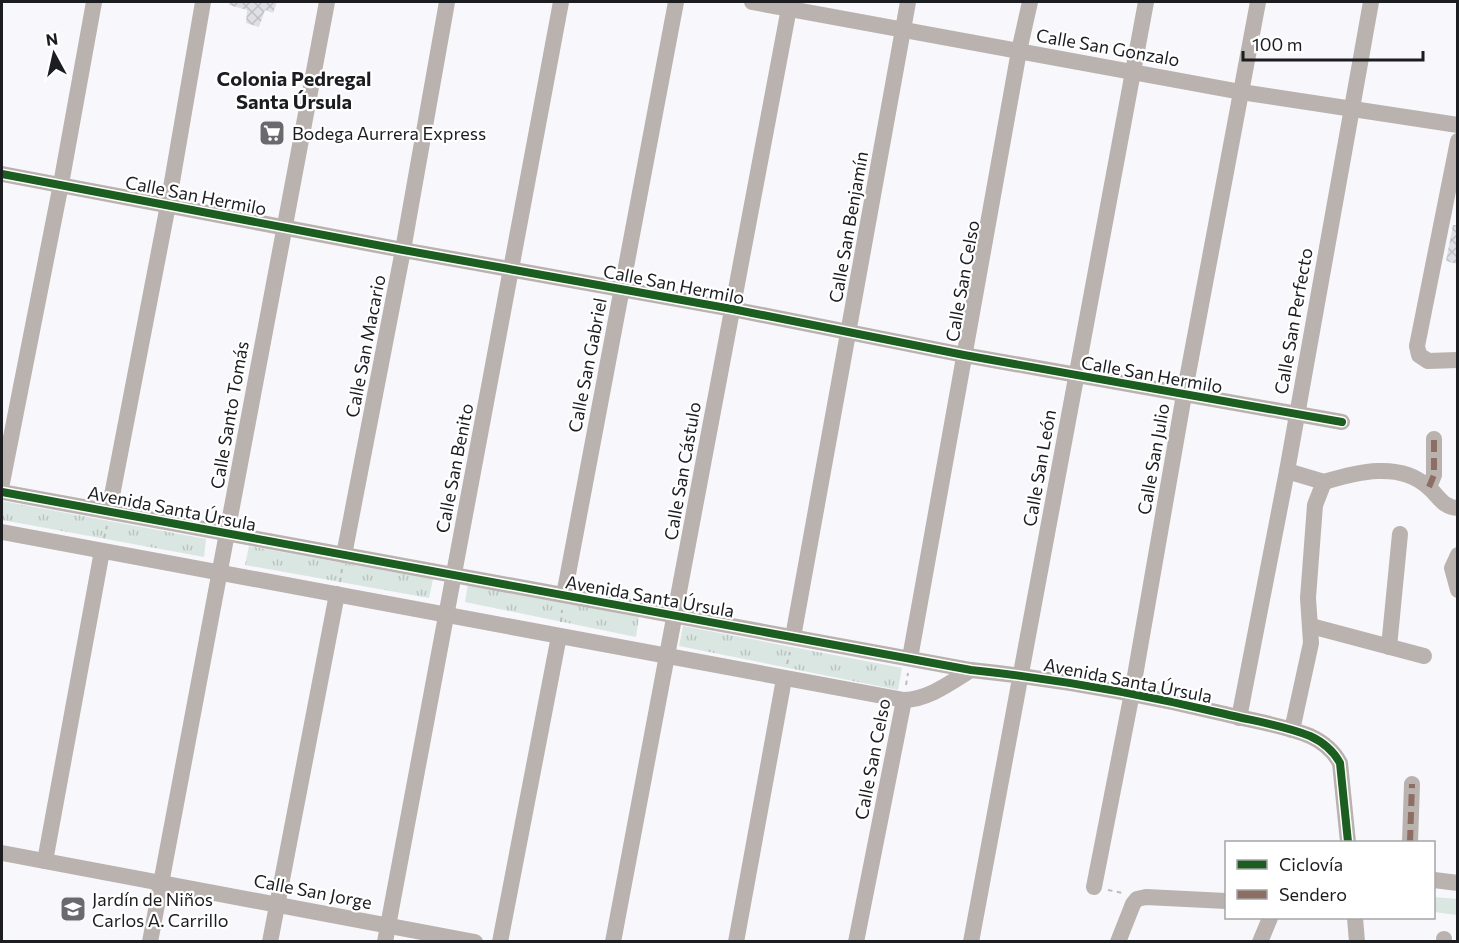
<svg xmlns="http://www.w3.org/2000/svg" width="1459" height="943" viewBox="0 0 1459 943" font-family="Commissioner,sans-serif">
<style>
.park{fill:url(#park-tufts)}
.pitch{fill:#dae6e1}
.building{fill:url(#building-cross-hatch)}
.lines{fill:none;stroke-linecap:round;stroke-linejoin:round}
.path{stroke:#bfbbba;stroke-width:2;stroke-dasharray:4.5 4.5;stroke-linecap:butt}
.minor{stroke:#b9b2ae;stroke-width:16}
.quiet{stroke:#8d6e63;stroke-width:6;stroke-dasharray:12 6;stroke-linecap:butt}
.cycleway-casing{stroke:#fff;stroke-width:11}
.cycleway{stroke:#1b5e20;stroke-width:8}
.labels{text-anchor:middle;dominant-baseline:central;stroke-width:4.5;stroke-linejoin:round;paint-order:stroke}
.street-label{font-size:18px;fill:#1c1d21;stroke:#fff}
.poi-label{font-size:18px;fill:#1c1d21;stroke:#fff;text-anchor:start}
.neighbourhood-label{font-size:20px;font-weight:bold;fill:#1c1d21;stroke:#fff}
</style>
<defs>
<pattern id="park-tufts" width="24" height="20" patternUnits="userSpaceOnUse" patternTransform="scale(1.5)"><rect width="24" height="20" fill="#dae6e1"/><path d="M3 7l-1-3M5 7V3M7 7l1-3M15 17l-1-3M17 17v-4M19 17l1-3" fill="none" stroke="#bac5c1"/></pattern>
<pattern id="building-cross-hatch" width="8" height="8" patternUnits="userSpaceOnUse" patternTransform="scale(1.5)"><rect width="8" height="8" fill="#dfdfe6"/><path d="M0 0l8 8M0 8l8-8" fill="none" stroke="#bfbfc5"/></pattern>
</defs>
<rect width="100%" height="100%" fill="#f7f7fc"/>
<!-- park -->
<g class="park">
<polygon points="2,501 206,539 204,557 2,520"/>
<polygon points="249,546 433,579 429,598 245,565"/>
<polygon points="468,584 639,617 636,637 465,602"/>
<polygon points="683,626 902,668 898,690 679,646"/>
</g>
<!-- pitch -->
<polygon class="pitch" points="1434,897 1457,899 1457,915 1434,912"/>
<!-- building -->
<g class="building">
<polygon points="229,2 277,2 273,13 265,10 259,27 246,23 247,10 229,5"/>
<polygon points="1453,225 1458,225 1457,264 1446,261"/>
</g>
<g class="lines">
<!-- path -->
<g class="path">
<polyline points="104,538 107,526"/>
<polyline points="340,582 342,569"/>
<polyline points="561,622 562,610"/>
<polyline points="787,664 790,652"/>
<polyline points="906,685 908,673"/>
<polyline points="1108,890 1123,893"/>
</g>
<!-- minor -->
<g class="minor">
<polyline points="752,2 1241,92 1458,125"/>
<polyline points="1458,141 1417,346 1419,355 1428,361 1458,360"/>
<polyline points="2,174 403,250 732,309 964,355 1342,422"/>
<polyline points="1287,471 1324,482"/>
<path d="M1324,482C1357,472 1400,461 1428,487C1438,495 1443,508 1458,508"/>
<polyline points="2,483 61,184 94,2"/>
<polyline points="1429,487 1434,475 1434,439"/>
<path d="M2,492L971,670C1057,679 1141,694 1225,714C1253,721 1283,725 1310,736C1323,742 1333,750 1340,763L1348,842"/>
<polyline points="109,511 168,205 203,2"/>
<path d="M2,532L904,700C929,699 950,683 971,670"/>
<polyline points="344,555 403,250 447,2"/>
<polyline points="1458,555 1452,568 1458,590"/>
<polyline points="564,595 676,2"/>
<polyline points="1311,626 1424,656"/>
<polyline points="793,637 908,2"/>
<polyline points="1389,647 1400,534"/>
<polyline points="910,658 1019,51 1030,2"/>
<polyline points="1239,718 1287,471 1371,2"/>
<polyline points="1292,730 1311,643 1308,598 1315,505 1324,482"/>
<polyline points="1410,842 1412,784"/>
<polyline points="2,853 475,942"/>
<polyline points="45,861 102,551"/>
<polyline points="1434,880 1458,883"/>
<polyline points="1094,887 1132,693 1184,395 1258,2"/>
<polyline points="1355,918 1357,942"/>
<polyline points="150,942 327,2"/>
<polyline points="270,942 337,594"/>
<polyline points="385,942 561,2"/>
<polyline points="500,942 559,636"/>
<polyline points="613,942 789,8"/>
<polyline points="736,942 784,679"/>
<polyline points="856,942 904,700"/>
<polyline points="971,942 1146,2"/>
<polyline points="1118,942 1133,904 1137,899 1146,897 1226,901"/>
<polyline points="1260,942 1270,918"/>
<polyline points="1444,942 1444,939"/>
</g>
<!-- quiet -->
<g class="quiet">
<polyline points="1429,487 1434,475 1434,439"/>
<polyline points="1410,842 1412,784"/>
</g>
<!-- cycleway casing -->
<g class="cycleway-casing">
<g id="cycleway">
<polyline points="2,174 403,250 732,309 964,355 1342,422"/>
<path d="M2,492L971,670C1057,679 1141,694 1225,714C1253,721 1283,725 1310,736C1323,742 1333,750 1340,763L1348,842"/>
</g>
</g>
<!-- cycleway -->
<use href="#cycleway" class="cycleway"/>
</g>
<!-- icons -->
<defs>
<g id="supermarket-square" transform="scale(1.35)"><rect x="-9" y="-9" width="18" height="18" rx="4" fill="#69696e" stroke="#fff"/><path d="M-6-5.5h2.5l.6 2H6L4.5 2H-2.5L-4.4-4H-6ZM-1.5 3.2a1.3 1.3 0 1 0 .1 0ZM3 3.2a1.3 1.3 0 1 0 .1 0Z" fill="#fff"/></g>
<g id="school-square" transform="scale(1.35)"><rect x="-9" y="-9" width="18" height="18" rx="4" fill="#69696e" stroke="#fff"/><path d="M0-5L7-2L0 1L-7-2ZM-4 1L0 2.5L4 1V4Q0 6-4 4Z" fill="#fff"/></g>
</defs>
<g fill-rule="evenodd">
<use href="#supermarket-square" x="272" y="133"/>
<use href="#school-square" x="73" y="909"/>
</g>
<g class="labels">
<!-- street labels -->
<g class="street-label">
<text transform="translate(1108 47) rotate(10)">Calle San Gonzalo</text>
<text transform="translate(196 195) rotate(11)">Calle San Hermilo</text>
<text transform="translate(848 227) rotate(-80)">Calle San Benjamín</text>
<text transform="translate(962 281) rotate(-80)">Calle San Celso</text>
<text transform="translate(674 284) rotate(11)">Calle San Hermilo</text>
<text transform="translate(1293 321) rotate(-80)">Calle San Perfecto</text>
<text transform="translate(365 346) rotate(-79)">Calle San Macario</text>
<text transform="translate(587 365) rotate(-79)">Calle San Gabriel</text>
<text transform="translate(1152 374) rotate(10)">Calle San Hermilo</text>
<text transform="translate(229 415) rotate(-80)">Calle Santo Tomás</text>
<text transform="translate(1153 459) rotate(-80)">Calle San Julio</text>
<text transform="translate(454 468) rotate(-79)">Calle San Benito</text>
<text transform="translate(1039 468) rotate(-80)">Calle San León</text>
<text transform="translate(682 471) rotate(-80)">Calle San Cástulo</text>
<text transform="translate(172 508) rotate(11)">Avenida Santa Úrsula</text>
<text transform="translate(650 596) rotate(10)">Avenida Santa Úrsula</text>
<text transform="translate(1128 680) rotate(11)">Avenida Santa Úrsula</text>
<text transform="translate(872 759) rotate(-79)">Calle San Celso</text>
<text transform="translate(313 891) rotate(11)">Calle San Jorge</text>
</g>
<!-- poi labels -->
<g class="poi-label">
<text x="292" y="133">Bodega Aurrera Express</text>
<text x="92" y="899">Jardín de Niños<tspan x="92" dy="21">Carlos A. Carrillo</tspan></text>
</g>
<!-- neighbourhood labels -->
<g class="neighbourhood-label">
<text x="294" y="78">Colonia Pedregal<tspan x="294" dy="23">Santa Úrsula</tspan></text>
</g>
</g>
<!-- border -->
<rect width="1459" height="943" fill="none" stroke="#1c1d21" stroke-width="6"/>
<!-- legend -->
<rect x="1225" y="841" width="210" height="78" fill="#ffffff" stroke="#a4a5a6" stroke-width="1.5"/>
<rect x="1237" y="860" width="30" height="9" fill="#1b5e20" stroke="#a4a5a6" stroke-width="1.5"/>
<text x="1279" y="871" font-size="18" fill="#1c1d21">Ciclovía</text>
<rect x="1237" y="890" width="30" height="9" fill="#8d6e63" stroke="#a4a5a6" stroke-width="1.5"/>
<text x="1279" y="901" font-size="18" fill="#1c1d21">Sendero</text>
<!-- north arrow -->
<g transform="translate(54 54) rotate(352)" stroke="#ffffff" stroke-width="4.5" paint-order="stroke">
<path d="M0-4.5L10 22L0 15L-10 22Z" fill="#1c1d21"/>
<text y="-9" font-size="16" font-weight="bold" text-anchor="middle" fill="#1c1d21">N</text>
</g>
<!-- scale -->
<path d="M1243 51v9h180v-9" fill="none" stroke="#1c1d21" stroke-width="3"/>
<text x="1252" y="51" font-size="18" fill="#1c1d21" stroke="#ffffff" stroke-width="4.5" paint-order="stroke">100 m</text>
</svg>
